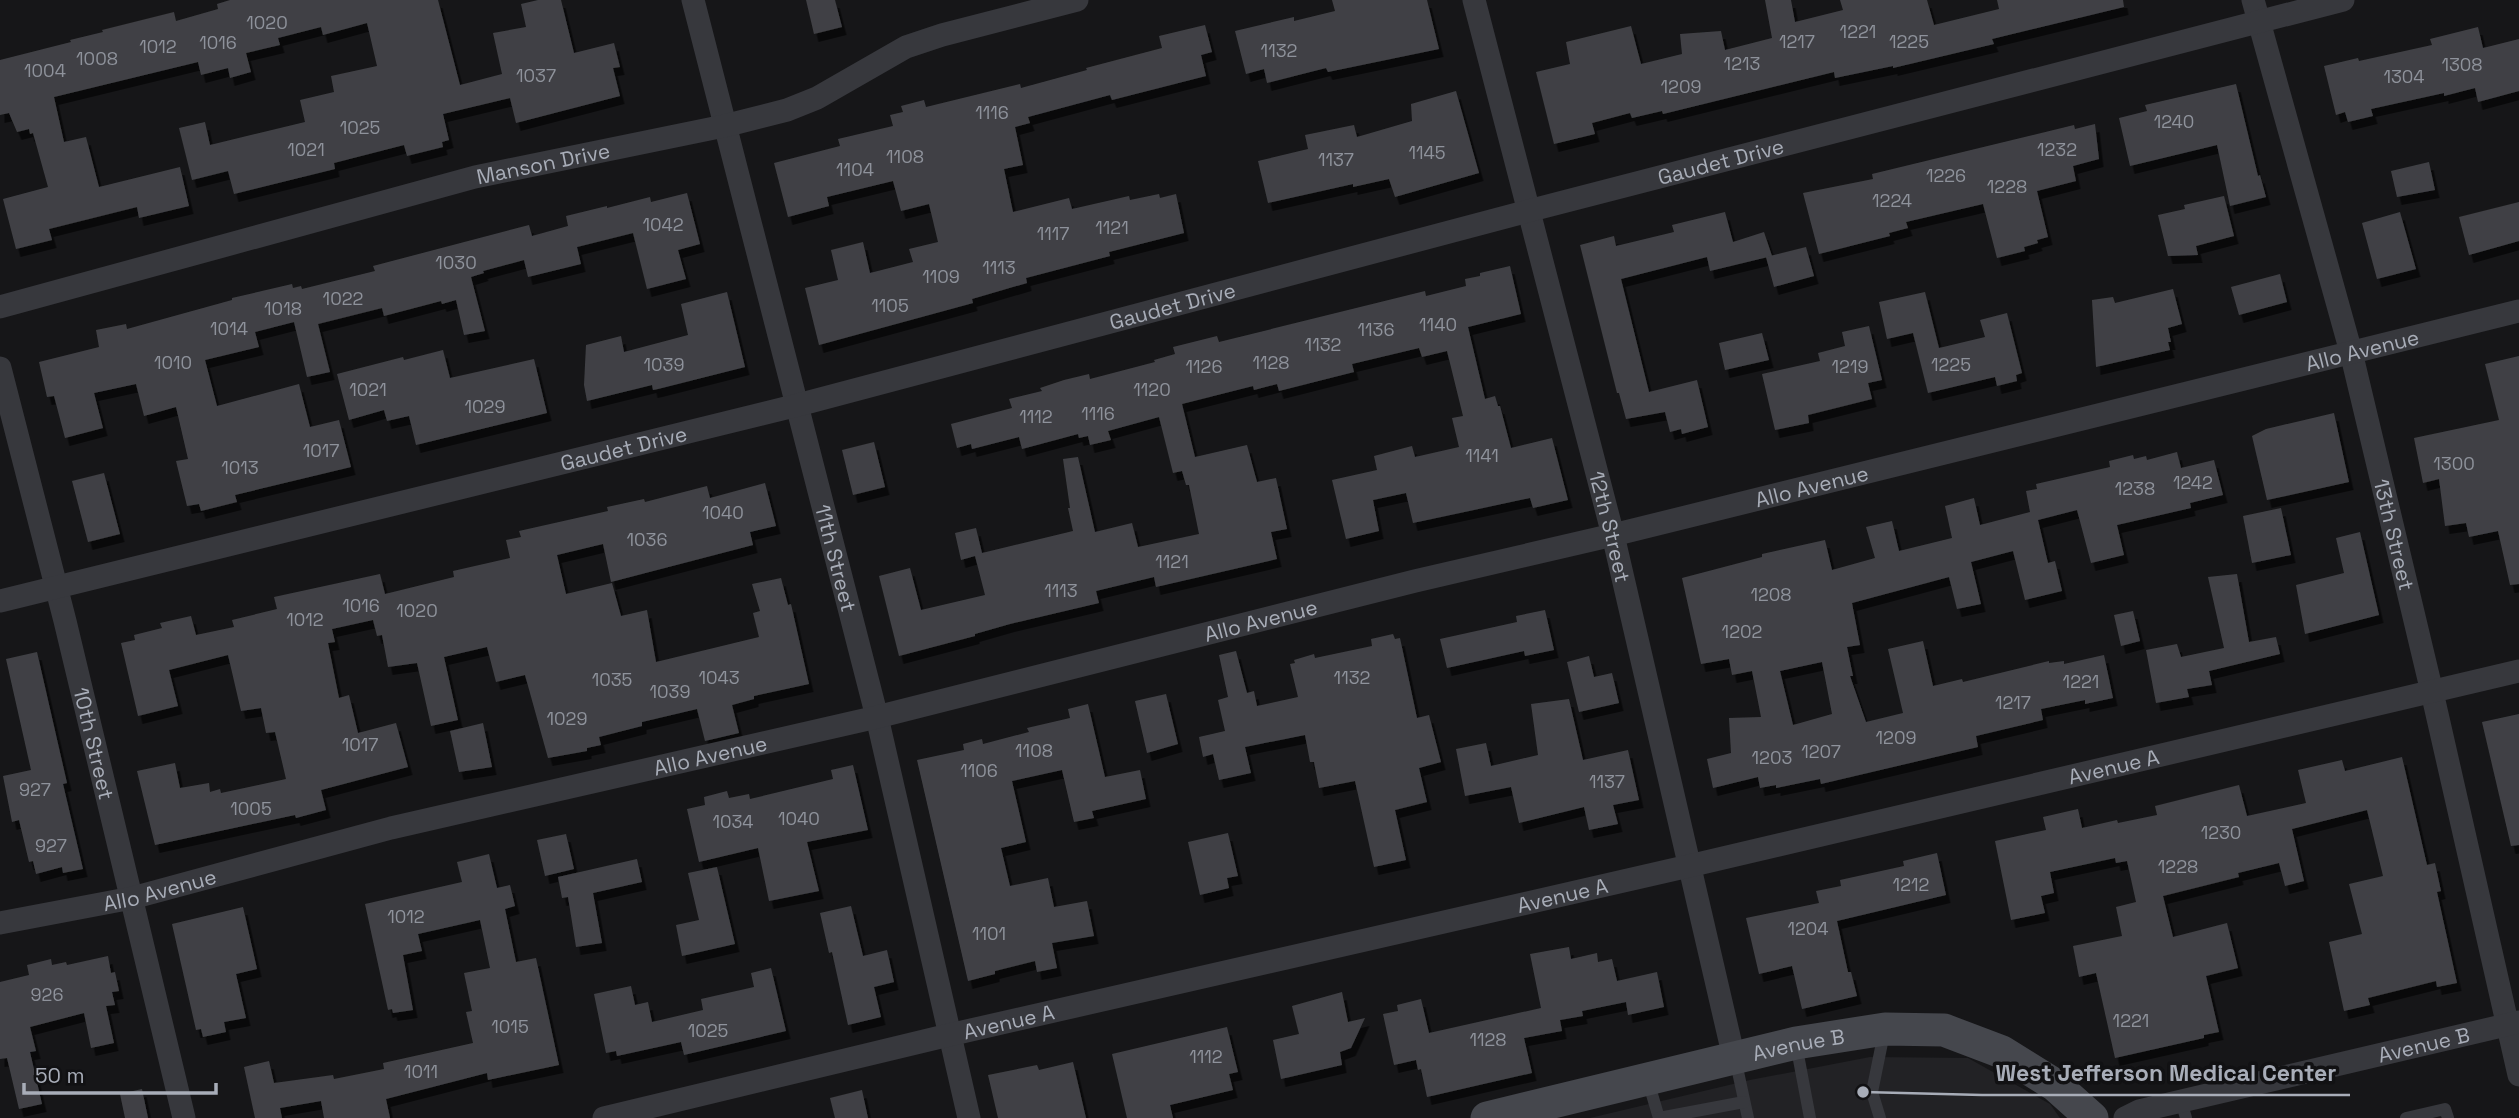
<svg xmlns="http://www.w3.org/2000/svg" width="2519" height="1118" viewBox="0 0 2519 1118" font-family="'Space Grotesk',sans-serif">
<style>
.built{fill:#222225}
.building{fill:#404145;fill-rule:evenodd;filter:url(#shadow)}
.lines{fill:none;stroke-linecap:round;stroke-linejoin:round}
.lane{stroke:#37383d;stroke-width:12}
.street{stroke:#37383d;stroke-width:23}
.secondary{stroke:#45474d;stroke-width:33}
.labels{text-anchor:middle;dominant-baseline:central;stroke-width:7;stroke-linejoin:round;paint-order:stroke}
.number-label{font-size:18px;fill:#8e929b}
.street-label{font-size:21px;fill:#a8adb8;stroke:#111113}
.leader{fill:none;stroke:#a8adb8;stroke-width:2.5}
.callout-dot{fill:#a8adb8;stroke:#111113;stroke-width:2.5}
.callout-label{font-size:23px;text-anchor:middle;font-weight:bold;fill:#a8adb8;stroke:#111113;stroke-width:7;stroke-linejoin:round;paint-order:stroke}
</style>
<defs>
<filter id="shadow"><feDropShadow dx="4.5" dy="8" stdDeviation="0" flood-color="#0009"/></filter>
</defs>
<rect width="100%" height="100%" fill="#161618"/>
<!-- built -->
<polygon class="built" points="1870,1057 1968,1058 2050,1104 2060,1118 1590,1118 1750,1080"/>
<!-- building -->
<g class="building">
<polygon points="230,0 438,0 460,85 502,74 493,33 526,27 521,4 538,0 561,0 574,53 614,43 620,67 613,68 620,96 516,123 510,98 443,114 449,140 442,142 443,147 407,156 404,145 334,163 335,169 234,194 228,171 192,180 179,128 205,122 210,145 305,122 300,100 334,92 331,76 377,66 367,23 323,35 321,27 278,38 280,45 246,53 251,72 230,78 228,68 201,75 198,62 54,97 64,142 86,137 99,187 180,167 189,206 139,218 137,207 49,229 52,240 16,249 3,199 48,187 33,133 30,134 29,129 17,132 9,113 0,115 0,60 71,42 70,40 103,32 102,30 174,12 176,21 218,9 217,4"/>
<polygon points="806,0 835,0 842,27 814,34"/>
<polygon points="1332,0 1427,0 1439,49 1328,72 1326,68 1267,83 1264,69 1246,74 1235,31 1294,17 1294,21 1335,11"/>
<polygon points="1765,0 1791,0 1795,22 1843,10 1840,0 1927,0 1934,25 1999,9 1997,0 2123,0 2124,7 1992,39 1994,44 1893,68 1893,66 1835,78 1834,72 1663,114 1662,111 1632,118 1630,113 1592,123 1595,134 1554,144 1536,72 1570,64 1566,42 1631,26 1641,64 1682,54 1680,34 1721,31 1725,50 1772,38"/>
<polygon points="1205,25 1212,52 1201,55 1206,76 1112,100 1110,95 1028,117 1030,123 1015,127 1023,165 1004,169 1013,212 1069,198 1072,209 1129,196 1130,200 1159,194 1160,198 1176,194 1184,233 1109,252 1110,256 1026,278 1027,283 972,299 973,303 819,345 805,288 838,280 831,250 863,242 870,273 913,262 909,249 938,242 929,204 901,211 893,181 827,197 829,206 788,217 774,163 840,146 838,139 893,126 890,115 903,112 901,106 924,100 926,107 1020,84 1021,88 1087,70 1086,68 1162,48 1159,36"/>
<polygon points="2478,27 2483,48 2519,39 2519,91 2478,102 2475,88 2444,96 2444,93 2371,109 2373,116 2348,122 2345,112 2336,115 2324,66 2358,58 2359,61 2432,45 2430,39"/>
<polygon points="2236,84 2258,176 2260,175 2266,197 2230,206 2217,145 2130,166 2119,118 2147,111 2145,105"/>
<polygon points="1456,91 1479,173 1395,197 1389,179 1353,187 1353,184 1268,203 1258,161 1308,149 1305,135 1354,125 1357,137 1412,121 1411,104"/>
<polygon points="2095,124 2099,159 2073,166 2076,181 2037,191 2048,237 2037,240 2038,243 2024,247 2025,251 1997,258 1983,204 1906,222 1908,228 1889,233 1890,236 1819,254 1803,193 1873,179 1872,174 2074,125 2075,129"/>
<polygon points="2429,162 2435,190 2397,197 2391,171"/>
<polygon points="687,193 700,244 678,250 686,279 647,289 633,233 577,247 581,264 528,277 524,260 483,271 484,273 471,277 485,331 464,335 456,300 442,304 441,301 384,316 382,308 318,324 330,372 307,377 294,322 255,332 259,347 205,360 217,406 299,384 310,427 339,420 351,467 235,495 237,502 201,511 199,504 187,506 176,461 188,459 176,407 144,416 136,384 94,393 103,428 65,438 54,396 47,397 39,362 99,347 96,330 126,324 127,329 232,300 232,298 292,284 293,288 301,286 302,289 375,271 373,266 529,225 532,236 568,226 566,216 607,206 607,208 650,197 651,202"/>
<polygon points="2224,196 2234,236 2196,246 2198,255 2168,256 2158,215 2185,209 2184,205"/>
<polygon points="2519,202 2519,241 2469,255 2459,217"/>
<polygon points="1725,212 1733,242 1764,232 1772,256 1710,271 1707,257 1621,279 1649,392 1697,380 1708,427 1682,434 1681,429 1670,432 1665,412 1626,419 1619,393 1617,393 1580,245 1614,236 1616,246 1674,232 1672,225"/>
<polygon points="2400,212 2416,269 2377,279 2362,223"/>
<polygon points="1806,247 1814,276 1774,287 1766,257"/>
<polygon points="1510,266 1521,314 1468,327 1485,399 1495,396 1498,406 1500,406 1511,448 1552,438 1568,500 1533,508 1530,498 1413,523 1406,493 1373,500 1379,531 1346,539 1332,480 1377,470 1374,456 1412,446 1415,457 1459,447 1452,418 1463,416 1447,351 1422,357 1419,348 1352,364 1354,372 1279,391 1277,384 1254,390 1253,386 1182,404 1195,457 1247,445 1257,482 1276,478 1287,529 1271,532 1277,559 1156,587 1154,577 1096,591 1099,603 1010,624 975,634 975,636 899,656 879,576 910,568 921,610 985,595 975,556 961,560 955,533 976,528 982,553 1073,531 1068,508 1070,508 1063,459 1078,457 1095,532 1132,523 1138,547 1199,534 1189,485 1186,485 1182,471 1173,473 1159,417 1108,431 1111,440 1090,445 1088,436 1079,438 1078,434 1022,449 1019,437 972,449 971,444 957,448 951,424 1012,408 1009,399 1042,391 1040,388 1064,380 1089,374 1090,379 1155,362 1154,360 1175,354 1173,347 1217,336 1219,342 1425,291 1426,296 1466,286 1465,279 1480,276 1480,273"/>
<polygon points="2280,274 2287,302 2239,315 2231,287"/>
<polygon points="2173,289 2182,324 2168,328 2171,342 2168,342 2170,350 2096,367 2092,300 2113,297 2115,303"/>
<polygon points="727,292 745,367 658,389 653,390 652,385 587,401 584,385 586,345 621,336 624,352 688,335 681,304"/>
<polygon points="1925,292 1939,348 1985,337 1980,320 2007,313 2022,373 2016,375 2017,381 1997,386 1995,377 1928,393 1913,333 1887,339 1879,302"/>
<polygon points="1869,326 1882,380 1868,383 1872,399 1808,415 1809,423 1775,430 1762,374 1820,361 1818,353 1845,346 1842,332"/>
<polygon points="1762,333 1769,360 1725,370 1719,343"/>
<polygon points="443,350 450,378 534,359 547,413 416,445 409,416 387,421 384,410 349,420 337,374 403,357 404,360"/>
<polygon points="2519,356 2519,584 2510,585 2498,531 2469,537 2466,523 2445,526 2439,479 2423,483 2414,438 2499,420 2485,364"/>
<polygon points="2334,413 2349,482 2267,500 2252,436 2266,429"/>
<polygon points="874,442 885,487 853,495 842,450"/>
<path d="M2177,452L2181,468L2214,460L2223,495L2190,503L2191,508L2117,525L2124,555L2091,563L2077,510L2038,520L2048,563L2055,561L2062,591L2025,600L2013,551L1971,562L1981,604L1957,609L1949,577L1852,603L1860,645L1847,647L1853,676H1850L1866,722L1903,713L1888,649L1923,641L1933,686L1962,679L1963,682L2049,661V663L2064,661V664L2104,655L2113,698L2085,704V700L2041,709L2043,720L1976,736L1978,747L1821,784L1820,779L1776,788V785L1760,788L1758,777L1713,788L1707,759L1731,753L1729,718L1761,717L1752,671L1732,675L1729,659L1701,664L1682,578L1762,557V554L1825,540L1832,570L1875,558L1866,527L1892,521L1899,551L1952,538L1945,506L1974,498L1980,525L2030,512L2026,491L2037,489L2036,484L2110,467L2109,461L2133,455L2134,459L2146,456L2147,460ZM1822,662L1832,714L1793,725L1780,671Z"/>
<polygon points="104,473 120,534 88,542 72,481"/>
<polygon points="765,483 776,526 750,532 753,545 611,582 603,544 557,555 566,594 612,583 621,616 647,610 656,662 759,637 753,613 760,611 752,584 781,578 788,605 791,604 809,684 754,696 754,699 732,705 739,733 705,741 697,709 642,722 642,726 599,737 601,745 587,748 587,751 548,758 525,675 496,682 487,647 444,657 458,720 431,726 417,663 388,667 382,635 377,636 373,620 332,629 335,642 328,643 339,698 349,695 358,733 396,723 408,767 321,790 326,810 296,818 295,815 155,845 137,771 175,763 180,788 209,783 210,792 220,789 221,793 286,779 275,732 266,733 261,708 241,711 228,655 169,670 178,706 138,716 121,643 135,640 134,635 162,628 160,623 191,616 196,635 234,627 232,620 277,609 274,597 380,574 385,594 454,577 453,571 510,558 506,540 521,537 519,531 608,511 607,507 644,499 645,502 707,486 710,498"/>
<polygon points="2281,508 2291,555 2252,563 2243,516"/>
<polygon points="2360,532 2379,615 2305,634 2296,585 2344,573 2336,538"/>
<polygon points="2237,574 2249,642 2276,637 2280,654 2209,671 2212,685 2187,689 2189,697 2156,703 2146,650 2177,644 2181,657 2224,648 2208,577"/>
<polygon points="1545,610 1554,650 1525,656 1524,651 1447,668 1440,639 1517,622 1516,616"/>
<polygon points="2133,611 2140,641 2121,646 2114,615"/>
<polygon points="1393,634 1395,639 1400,638 1417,718 1429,715 1441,762 1419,768 1427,802 1395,810 1406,860 1374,867 1355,781 1319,788 1314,762 1310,762 1305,735 1245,747 1251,773 1219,780 1213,754 1203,757 1199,737 1225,731 1218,700 1228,697 1219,655 1236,651 1247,693 1254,691 1257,706 1298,697 1290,664 1295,663 1294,660 1314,654 1315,658 1372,646 1371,639"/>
<polygon points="37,652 67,783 63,784 83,869 63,873 62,867 36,874 33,861 29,862 19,820 12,822 3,776 31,770 6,659"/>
<polygon points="1589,656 1594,677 1612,673 1619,703 1579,712 1567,662"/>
<polygon points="1166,694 1178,744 1147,753 1135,701"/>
<polygon points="1569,699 1583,760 1628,750 1639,800 1613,805 1618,824 1589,830 1584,807 1519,823 1511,787 1465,796 1456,749 1486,743 1491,766 1538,755 1531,704"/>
<polygon points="1088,704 1105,777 1140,770 1146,799 1092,811 1094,818 1074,822 1062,770 1012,781 1026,842 1001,848 1010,886 1048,878 1054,907 1087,901 1094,936 1052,943 1057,968 1037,972 1035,961 995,971 995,974 968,981 917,760 964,750 963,744 982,739 983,744 1029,732 1027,728 1070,718 1068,709"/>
<polygon points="2519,714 2519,845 2511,846 2482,722"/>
<polygon points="483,723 492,767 459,772 450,731"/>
<polygon points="2402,757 2427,865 2435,863 2441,891 2437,892 2457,983 2437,987 2436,981 2368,998 2370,1005 2344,1011 2329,942 2362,934 2349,884 2383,876 2367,810 2292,829 2304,881 2285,886 2279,863 2238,873 2239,877 2163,896 2173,937 2227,923 2238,968 2206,976 2219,1032 2204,1035 2204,1038 2115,1058 2096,973 2079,977 2073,946 2122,936 2116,907 2136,902 2127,861 2116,863 2115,858 2050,872 2054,893 2041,896 2045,913 2011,920 1995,841 2046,830 2043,817 2078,809 2082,828 2117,820 2118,823 2157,815 2155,806 2239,785 2247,816 2306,803 2298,770 2342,760 2345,771"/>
<polygon points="853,765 868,830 807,842 819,891 769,901 758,848 699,862 687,809 705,805 704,797 727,791 729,798 749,794 750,799 833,779 831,770"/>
<polygon points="1228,833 1238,876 1227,878 1229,888 1200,895 1188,842"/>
<polygon points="566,834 574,869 545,876 537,840"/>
<polygon points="1937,853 1946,895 1837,921 1848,972 1851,972 1857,996 1802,1009 1792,966 1759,974 1746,918 1819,903 1816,891 1841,886 1840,880 1904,866 1903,861"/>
<polygon points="489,854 497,888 510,885 515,906 505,909 516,962 536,958 559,1065 488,1080 487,1073 386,1099 390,1118 324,1118 321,1101 280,1108 282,1118 255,1118 244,1067 269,1061 274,1083 333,1075 334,1079 384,1069 383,1063 473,1043 466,1012 472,1011 464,973 490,968 480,920 418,934 422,951 403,955 413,1010 393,1013 392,1009 388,1010 365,904 462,882 457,862"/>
<polygon points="637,859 642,882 593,893 602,943 576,947 568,897 562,898 558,877"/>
<polygon points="717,867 735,944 682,956 676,925 699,920 688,873"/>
<polygon points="851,906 863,956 887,950 894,982 874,987 881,1017 848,1025 832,952 829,953 820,913"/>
<polygon points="243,907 257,969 236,974 246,1018 224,1022 226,1032 203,1037 201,1029 196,1030 172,924"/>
<polygon points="1569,947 1571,959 1597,953 1598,962 1612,959 1617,981 1657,972 1664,1007 1628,1015 1626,1002 1582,1011 1583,1016 1560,1020 1562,1031 1524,1038 1532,1073 1427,1097 1421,1069 1418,1070 1416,1060 1394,1065 1383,1014 1398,1011 1397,1005 1421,999 1429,1033 1541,1008 1530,954"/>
<polygon points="108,956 111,973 115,972 119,991 112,992 115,1005 106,1006 114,1043 91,1048 84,1013 30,1027 36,1051 30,1052 42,1104 19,1109 7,1058 0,1059 0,982 29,975 27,965 51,959 52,965 66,962 67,965"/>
<polygon points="771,968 786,1031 684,1055 681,1042 617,1056 616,1051 606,1053 594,994 631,986 635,1005 648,1002 652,1022 703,1010 701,999 754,987 751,973"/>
<polygon points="1342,992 1348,1022 1365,1018 1351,1048 1340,1052 1342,1065 1281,1079 1273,1040 1299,1034 1292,1006"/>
<polygon points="1227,1027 1238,1072 1229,1074 1233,1090 1170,1105 1173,1118 1127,1118 1112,1054"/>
<polygon points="1073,1062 1086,1118 998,1118 988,1075 1037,1065 1039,1070"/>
<polygon points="142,1089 148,1118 125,1118 120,1094"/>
<polygon points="862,1090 868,1118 835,1118 830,1098"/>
</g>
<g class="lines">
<!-- lane -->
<g class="lane">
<polyline points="1796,1044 1810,1118"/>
<polyline points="1735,1058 1748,1118"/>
<polyline points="1648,1081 1659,1118"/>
<polyline points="2181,1101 2186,1118"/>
<polyline points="1659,1118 1744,1102"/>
<polyline points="1880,1118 1872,1092 1884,1033"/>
<polyline points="2406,1118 2445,1109 2448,1118"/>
</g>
<!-- street -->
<g class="street">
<path id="s1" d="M693,0L877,717L969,1118"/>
<path id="s2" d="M1474,0L1613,535L1734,1058"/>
<path id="s3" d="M2253,0L2351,352L2432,692L2519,1075"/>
<path id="s4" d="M0,307L475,177L724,126L787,110L817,98L906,47L942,35L1077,0"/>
<path id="s5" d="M0,368L65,621L184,1118"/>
<path id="s6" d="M0,601L798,405L1528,211L2343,0"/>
<path id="s7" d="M0,923L132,898L391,828L877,717L1415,581L1613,535L2519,311"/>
<path id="s8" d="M604,1118L949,1035L1689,866L2519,671"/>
<path id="s9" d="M2125,1118L2139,1111L2519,1022"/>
</g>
<!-- secondary -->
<path class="secondary" id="s10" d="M1487,1118L1796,1043L1885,1029L1944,1030L2002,1052L2055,1085L2092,1118"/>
</g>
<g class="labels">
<!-- number labels -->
<g class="number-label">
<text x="267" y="22">1020</text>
<text x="1858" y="31">1221</text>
<text x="1797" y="41">1217</text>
<text x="1909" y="41">1225</text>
<text x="218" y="42">1016</text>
<text x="158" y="46">1012</text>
<text x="1279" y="50">1132</text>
<text x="97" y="58">1008</text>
<text x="1742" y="63">1213</text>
<text x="2462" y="64">1308</text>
<text x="45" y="70">1004</text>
<text x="536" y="75">1037</text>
<text x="2404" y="76">1304</text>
<text x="1681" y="86">1209</text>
<text x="992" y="112">1116</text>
<text x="2174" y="121">1240</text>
<text x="360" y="127">1025</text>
<text x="306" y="149">1021</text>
<text x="2057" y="149">1232</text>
<text x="1427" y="152">1145</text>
<text x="905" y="156">1108</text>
<text x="1336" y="159">1137</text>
<text x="855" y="169">1104</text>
<text x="1946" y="175">1226</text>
<text x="2007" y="186">1228</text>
<text x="1892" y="200">1224</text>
<text x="663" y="224">1042</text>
<text x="1112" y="227">1121</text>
<text x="1053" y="233">1117</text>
<text x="456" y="262">1030</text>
<text x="999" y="267">1113</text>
<text x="941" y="276">1109</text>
<text x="343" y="298">1022</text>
<text x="890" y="305">1105</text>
<text x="283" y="308">1018</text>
<text x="1438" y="324">1140</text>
<text x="229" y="328">1014</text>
<text x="1376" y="329">1136</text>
<text x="1323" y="344">1132</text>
<text x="173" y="362">1010</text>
<text x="1271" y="362">1128</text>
<text x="664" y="364">1039</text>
<text x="1951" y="364">1225</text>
<text x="1204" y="366">1126</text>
<text x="1850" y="366">1219</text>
<text x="368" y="389">1021</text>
<text x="1152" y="389">1120</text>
<text x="485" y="406">1029</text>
<text x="1098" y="413">1116</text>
<text x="1036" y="416">1112</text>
<text x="321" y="450">1017</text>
<text x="1482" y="455">1141</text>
<text x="2454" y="463">1300</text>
<text x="240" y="467">1013</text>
<text x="2193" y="482">1242</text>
<text x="2135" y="488">1238</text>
<text x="723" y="512">1040</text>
<text x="647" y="539">1036</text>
<text x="1172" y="561">1121</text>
<text x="1061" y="590">1113</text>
<text x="1771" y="594">1208</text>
<text x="361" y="605">1016</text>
<text x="417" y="610">1020</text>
<text x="305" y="619">1012</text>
<text x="1742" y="631">1202</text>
<text x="719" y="677">1043</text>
<text x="1352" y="677">1132</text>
<text x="612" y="679">1035</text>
<text x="2081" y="681">1221</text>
<text x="670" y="691">1039</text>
<text x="2013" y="702">1217</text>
<text x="567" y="718">1029</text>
<text x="1896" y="737">1209</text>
<text x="360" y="744">1017</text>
<text x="1034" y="750">1108</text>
<text x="1821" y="751">1207</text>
<text x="1772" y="757">1203</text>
<text x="979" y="770">1106</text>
<text x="1607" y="781">1137</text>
<text x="35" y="789">927</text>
<text x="251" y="808">1005</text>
<text x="799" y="818">1040</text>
<text x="733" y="821">1034</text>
<text x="2221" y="832">1230</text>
<text x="51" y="845">927</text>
<text x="2178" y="866">1228</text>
<text x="1911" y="884">1212</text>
<text x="406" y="916">1012</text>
<text x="1808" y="928">1204</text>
<text x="989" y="933">1101</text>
<text x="47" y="994">926</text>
<text x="2131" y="1020">1221</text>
<text x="510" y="1026">1015</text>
<text x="708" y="1030">1025</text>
<text x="1488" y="1039">1128</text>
<text x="1206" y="1056">1112</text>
<text x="421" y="1071">1011</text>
</g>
<!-- street labels -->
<g class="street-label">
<text stroke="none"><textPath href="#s6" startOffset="1776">Gaudet Drive</textPath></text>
<text stroke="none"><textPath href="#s4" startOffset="562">Manson Drive</textPath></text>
<text stroke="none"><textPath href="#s6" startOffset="1209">Gaudet Drive</textPath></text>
<text stroke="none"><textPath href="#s7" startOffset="2431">Allo Avenue</textPath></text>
<text stroke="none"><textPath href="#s6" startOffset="642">Gaudet Drive</textPath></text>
<text stroke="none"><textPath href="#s7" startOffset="1864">Allo Avenue</textPath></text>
<text stroke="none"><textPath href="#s2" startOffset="544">12th Street</textPath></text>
<text stroke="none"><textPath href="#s3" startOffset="553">13th Street</textPath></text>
<text stroke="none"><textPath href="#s1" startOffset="576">11th Street</textPath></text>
<text stroke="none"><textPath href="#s7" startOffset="1297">Allo Avenue</textPath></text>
<text stroke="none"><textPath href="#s5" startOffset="387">10th Street</textPath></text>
<text stroke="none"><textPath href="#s7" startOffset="730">Allo Avenue</textPath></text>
<text stroke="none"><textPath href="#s8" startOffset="1550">Avenue A</textPath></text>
<text stroke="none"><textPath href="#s7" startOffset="163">Allo Avenue</textPath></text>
<text stroke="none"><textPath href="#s8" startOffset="984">Avenue A</textPath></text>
<text stroke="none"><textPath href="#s8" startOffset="416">Avenue A</textPath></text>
<text stroke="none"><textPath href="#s9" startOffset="308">Avenue B</textPath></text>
<text stroke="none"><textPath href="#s10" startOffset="320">Avenue B</textPath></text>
</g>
</g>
<!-- callouts -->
<path class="leader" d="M1863 1092L1982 1095H2350"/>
<circle class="callout-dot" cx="1863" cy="1092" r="7"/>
<g class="callout-label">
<text x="2166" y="1081">West Jefferson Medical Center</text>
</g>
<!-- scale -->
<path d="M24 1083v10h192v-10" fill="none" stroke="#a8adb8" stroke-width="3.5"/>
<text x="35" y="1083" font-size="21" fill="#a8adb8" stroke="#111113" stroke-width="5" paint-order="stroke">50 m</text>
</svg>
